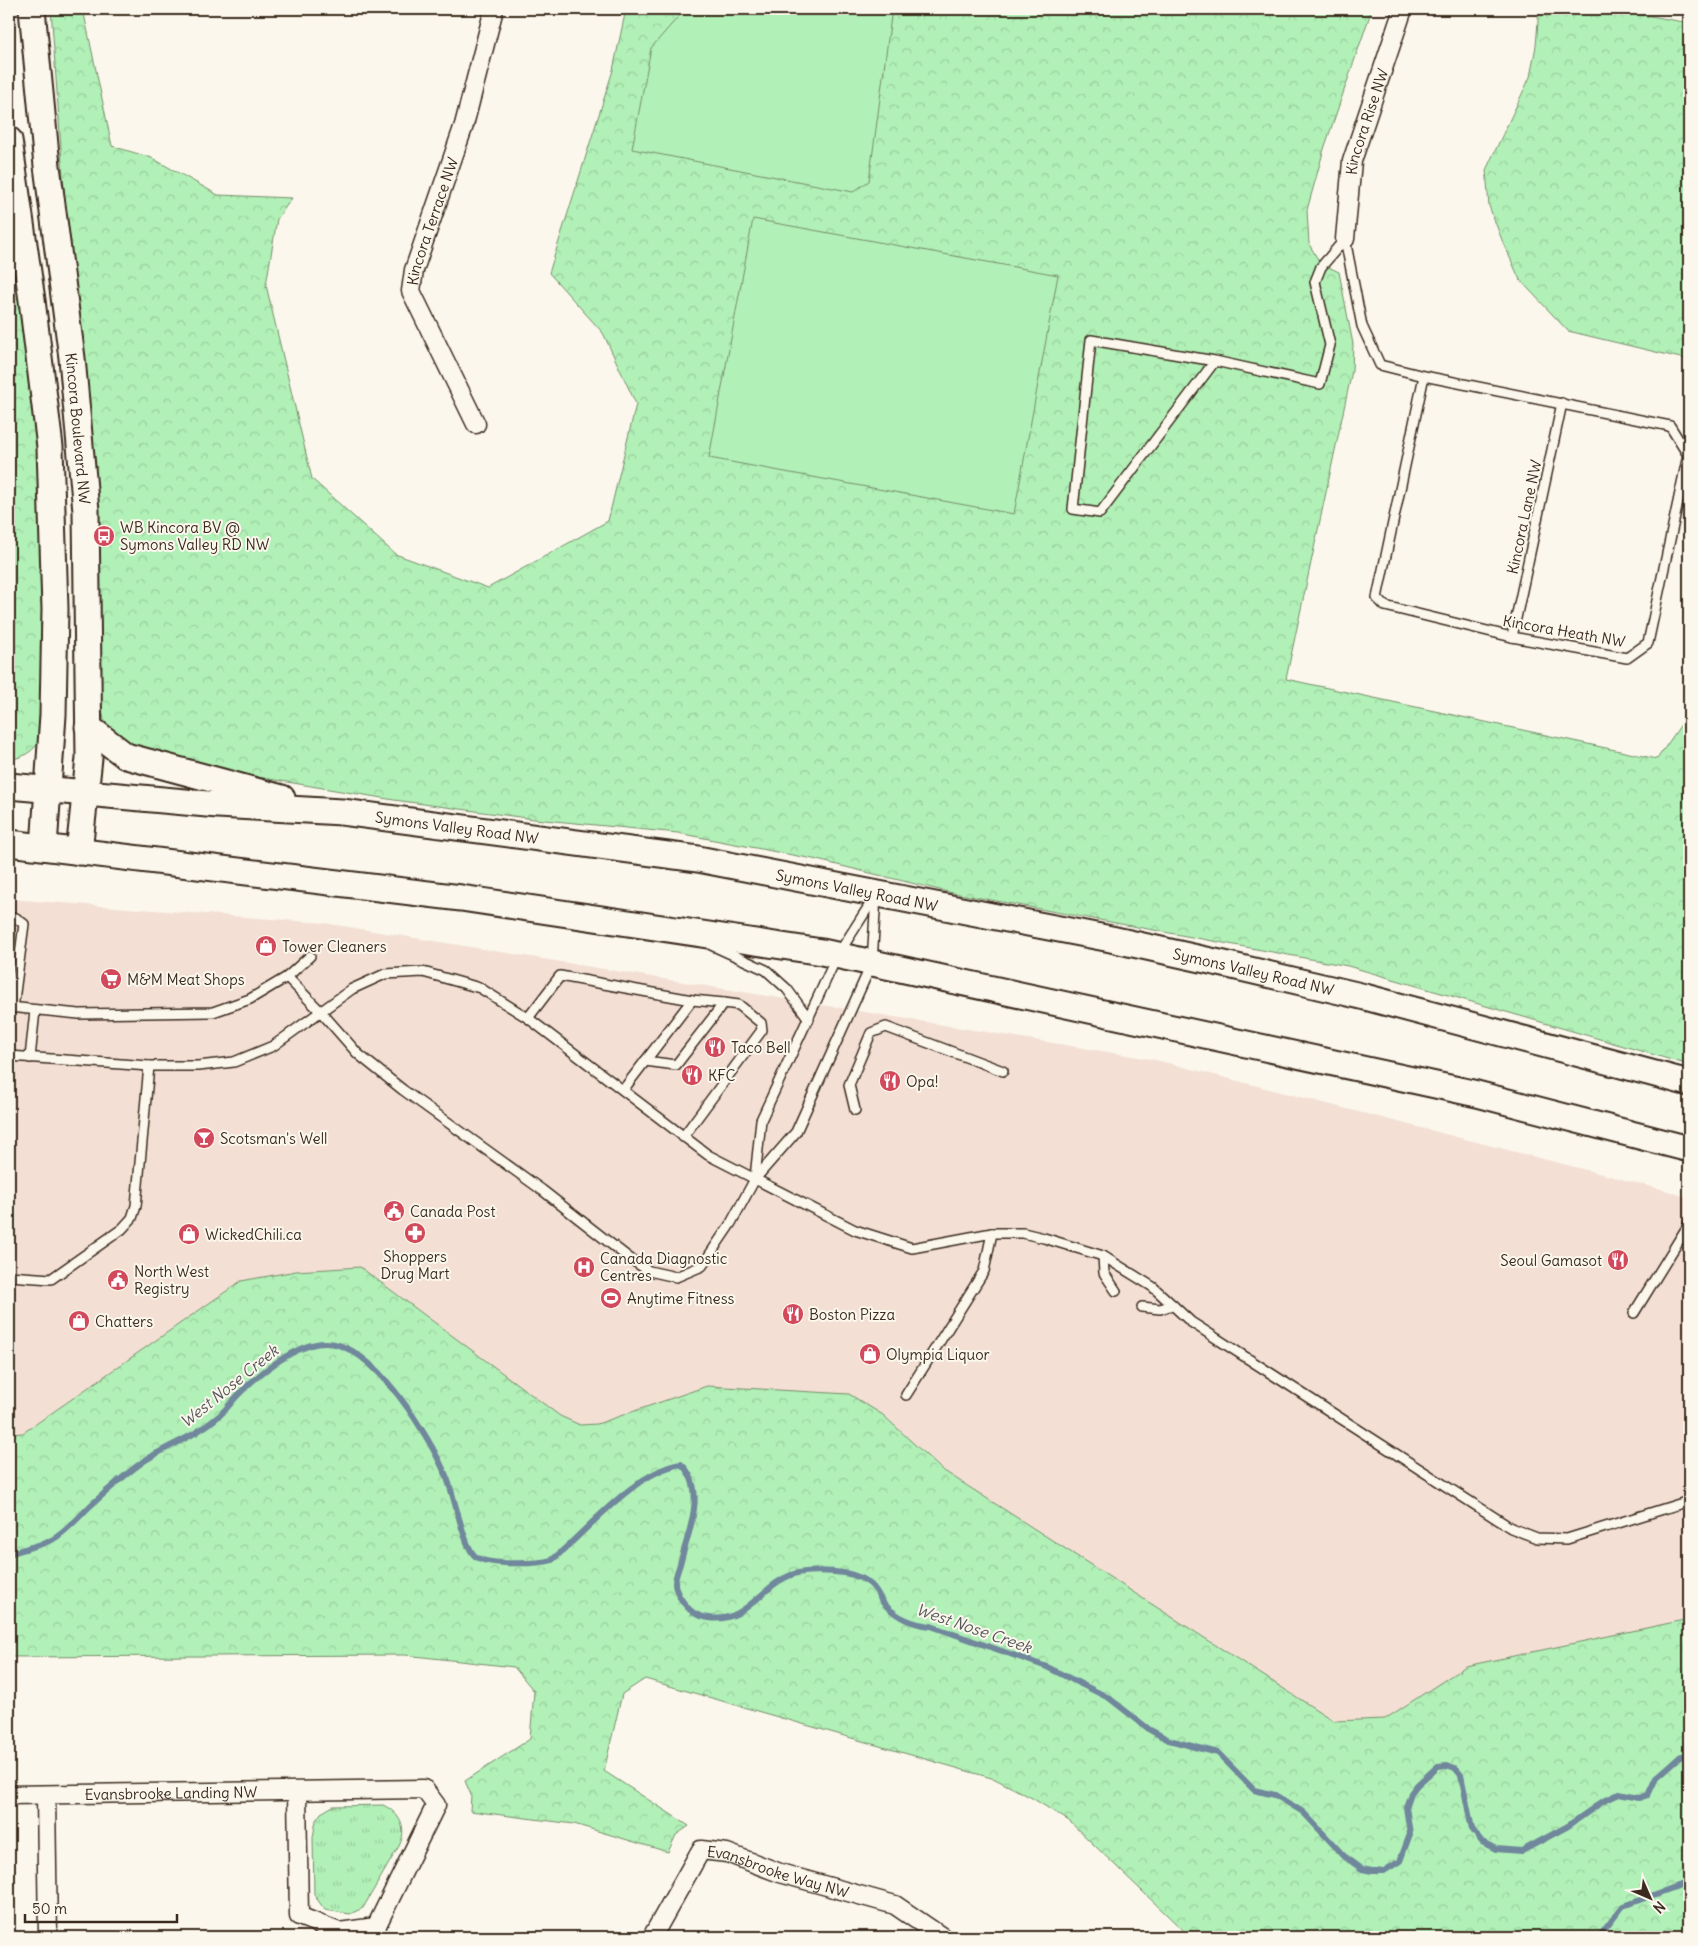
<svg xmlns="http://www.w3.org/2000/svg" width="1698" height="1946" viewBox="0 0 1698 1946" font-family="Delius,sans-serif">
<style>
.built{fill:#f3dfd4}
.grass{fill:url(#grass-tufts);stroke:#768d6a}
.forest{fill:url(#forest-crowns);stroke:#768d6a}
.pitch{fill:#b1f0b7;stroke:#768d6a}
.lines{fill:none;stroke-linecap:round;stroke-linejoin:round}
.stream{stroke:#70879c;stroke-width:6}
.lane-casing{stroke:#3b2a1e;stroke-width:12}
.street-casing{stroke:#3b2a1e;stroke-width:21}
.secondary-casing{stroke:#3b2a1e;stroke-width:29}
.lane{stroke:#fbf7ec;stroke-width:9}
.street{stroke:#fbf7ec;stroke-width:18}
.secondary{stroke:#fbf7ec;stroke-width:25}
.labels{text-anchor:middle;dominant-baseline:central;stroke-width:4;stroke-linejoin:round;paint-order:stroke}
.street-label{font-size:15px;fill:#3b2a1e;stroke:#fbf7ec}
.poi-label{font-size:15px;fill:#3b2a1e;stroke:#fbf7ec;text-anchor:start}
.water-label{font-size:16px;font-style:italic;fill:#56585d;stroke:#fbf7ec}
</style>
<defs>
<pattern id="grass-tufts" width="24" height="20" patternUnits="userSpaceOnUse" patternTransform="scale(1.25)"><rect width="24" height="20" fill="#b1f0b7"/><path d="M3 7l-1-3M5 7V3M7 7l1-3M15 17l-1-3M17 17v-4M19 17l1-3" fill="none" stroke="#99ce9d"/></pattern>
<pattern id="forest-crowns" width="20" height="18" patternUnits="userSpaceOnUse" patternTransform="scale(1.25)"><rect width="20" height="18" fill="#b1f0b7"/><path d="M2 6a3 3 0 1 1 6 0M12 15a3 3 0 1 1 6 0" fill="none" stroke="#99ce9d"/></pattern>
</defs>
<rect width="100%" height="100%" fill="#fbf7ec"/>
<filter id="ink" filterUnits="userSpaceOnUse"><feTurbulence type="fractalNoise" baseFrequency=".02" numOctaves="2"/><feDisplacementMap in="SourceGraphic" scale="10" xChannelSelector="R" yChannelSelector="G"/><feConvolveMatrix kernelMatrix="1 2 1 2 8 2 1 2 1" color-interpolation-filters="sRGB"/></filter>
<g filter="url(#ink)">
<!-- built -->
<polygon class="built" points="9,899 324,923 1156,1060 1668,1191 1689,1198 1689,1619 1466,1666 1385,1719 1334,1721 941,1469 883,1415 707,1386 597,1424 580,1425 560,1416 359,1267 296,1271 241,1281 23,1433 9,1434"/>
<!-- grass -->
<path class="grass" d="M383,1805C400,1813 408,1829 399,1846L363,1908L350,1914L325,1910L314,1895L313,1837L316,1820L321,1813L333,1806Z"/>
<!-- forest -->
<g class="forest">
<polygon points="51,9 83,9 112,146 152,158 218,195 292,198 277,219 266,285 312,479 395,554 488,588 608,521 636,404 603,333 549,273 613,70 626,9 1372,9 1324,149 1307,210 1309,244 1320,263 1339,272 1353,344 1352,371 1286,679 1657,759 1689,713 1689,1065 1348,966 948,892 813,859 678,833 534,819 394,800 216,770 143,750 125,741 115,734 104,720 101,703"/>
<polygon points="1539,9 1613,9 1689,23 1689,360 1568,331 1520,280 1502,240 1489,206 1486,170 1530,77 1536,46"/>
<path d="M9,225L45,513L47,730C37,747 30,756 9,760Z"/>
<polygon points="360,1267 560,1416 580,1425 597,1424 707,1386 849,1394 883,1415 941,1469 1334,1721 1385,1719 1466,1666 1689,1619 1689,1937 1190,1937 1069,1821 1032,1798 995,1779 645,1679 622,1694 604,1771 689,1826 676,1835 668,1852 574,1824 470,1811 471,1795 465,1781 530,1739 534,1691 514,1667 405,1655 9,1657 9,1434 23,1433 241,1281 296,1271"/>
</g>
<!-- pitch -->
<g class="pitch">
<polygon points="685,9 892,9 869,181 853,192 632,149 651,48"/>
<polygon points="753,219 1058,275 1014,514 709,458"/>
</g>
<g class="lines">
<!-- stream -->
<g class="stream">
<path d="M9,1554C22,1549 39,1546 52,1540C66,1532 78,1518 89,1507C107,1491 124,1475 144,1461C169,1445 196,1436 219,1416C226,1410 232,1401 239,1394C258,1374 297,1343 325,1343C374,1342 431,1439 447,1478C454,1495 464,1547 475,1556C485,1566 538,1564 552,1560C588,1530 634,1472 681,1464C708,1488 688,1534 680,1564C678,1570 675,1577 675,1583C675,1592 683,1603 689,1609C695,1615 701,1617 709,1618C746,1624 761,1586 791,1575C803,1570 830,1571 844,1573C853,1574 868,1580 874,1588C878,1593 880,1599 884,1604C898,1618 912,1624 931,1626L1047,1667L1109,1698L1150,1730L1169,1740L1218,1753L1254,1790L1275,1795L1303,1812L1344,1856L1362,1869L1372,1871H1384L1400,1861L1410,1834L1406,1807L1411,1793L1417,1785L1438,1766L1447,1765L1455,1768L1461,1775L1472,1829L1482,1842L1496,1849L1522,1851L1568,1826L1602,1802L1619,1794L1639,1798L1648,1795L1656,1778L1681,1756L1689,1755"/>
<polyline points="1599,1937 1623,1906 1689,1882"/>
</g>
<!-- lane casing -->
<g class="lane-casing">
<g id="lane">
<polyline points="1345,239 1362,326 1380,365 1424,376"/>
<polyline points="1215,361 1100,513 1073,509 1091,340 1215,361 1320,384 1330,345 1315,282 1321,267 1345,239"/>
<polygon points="1424,376 1670,426 1688,455 1648,643 1627,658 1512,637 1385,606 1377,598"/>
<polyline points="1512,637 1562,403"/>
<polyline points="9,917 16,918 24,924 13,1008"/>
<polyline points="711,945 766,970 787,989 809,1019"/>
<polyline points="287,977 310,956"/>
<polyline points="692,1000 724,1003"/>
<polyline points="9,1007 79,1014 213,1012 250,999 287,977 322,1013 358,1054 403,1090 542,1190 629,1258 649,1271 676,1277 702,1266 731,1223 755,1179 796,1132 872,963 876,896"/>
<polyline points="528,1018 560,976 692,1000 623,1090"/>
<polyline points="9,1056 149,1066 198,1066 234,1062 273,1046 352,989 385,974 423,972 480,988 528,1018 708,1155 855,1230 912,1248 992,1233 1023,1233 1044,1238 1103,1256 1153,1287 1191,1322 1511,1528 1537,1538 1567,1539 1689,1501"/>
<polyline points="30,1058 35,1010"/>
<polyline points="645,1061 676,1065 724,1003 739,1005 761,1023 762,1030 683,1137"/>
<polyline points="855,1110 849,1085 871,1033 886,1027 1003,1071"/>
<polyline points="755,1178 761,1120 837,956 876,895"/>
<polyline points="1103,1256 1104,1273 1116,1291"/>
<polyline points="9,1276 51,1279 122,1229 132,1218 136,1206 149,1066"/>
<polyline points="1142,1307 1160,1309 1173,1305"/>
<polyline points="1634,1313 1689,1224"/>
<polyline points="906,1395 984,1271 992,1233"/>
</g>
</g>
<!-- street casing -->
<g class="street-casing">
<g id="street">
<path id="s1" d="M1345,239L1352,161L1403,9"/>
<path id="s2" d="M476,424L411,291L414,270L464,125L494,9"/>
<path id="s3" d="M9,1795L424,1789L436,1805L376,1927L339,1932L299,1916L297,1792"/>
<polyline points="46,1796 48,1937"/>
<path id="s4" d="M652,1937L701,1850L727,1853L780,1873L895,1905L942,1937"/>
</g>
</g>
<!-- secondary casing -->
<g class="secondary-casing">
<g id="secondary">
<path id="s5" d="M32,9L47,166L72,358L86,511L89,758L79,852"/>
<polyline points="9,140 32,300 50,447 55,609 53,715 44,847"/>
<polyline points="88,727 126,756 282,798"/>
<path id="s6" d="M9,786L218,805L342,812L698,859L1111,939L1224,964L1365,997L1689,1083"/>
<polyline points="9,843 461,898 822,952 1477,1094 1689,1149"/>
</g>
</g>
<!-- lane -->
<use href="#lane" class="lane"/>
<!-- street -->
<use href="#street" class="street"/>
<!-- secondary -->
<use href="#secondary" class="secondary"/>
</g>
</g>
<!-- icons -->
<defs>
<g id="bus-disc" transform="scale(1.125)"><circle r="9.5" fill="#d1495b" stroke="#fbf7ec"/><path d="M-5-6H5V4H4V6H2V4H-2V6H-4V4H-5ZM-3.5-4V0h7V-4ZM-3.5 1.2v1.5H-2V1.2ZM2 1.2v1.5H3.5V1.2Z" fill="#fff"/></g>
<g id="shop-disc" transform="scale(1.125)"><circle r="9.5" fill="#d1495b" stroke="#fbf7ec"/><path d="M-5-2.5h2.3a2.7 3.5 0 0 1 5.4 0H5L5.5 6h-11ZM-1.5-2.5h3a1.5 2.3 0 0 0-3 0Z" fill="#fff"/></g>
<g id="supermarket-disc" transform="scale(1.125)"><circle r="9.5" fill="#d1495b" stroke="#fbf7ec"/><path d="M-6-5.5h2.5l.6 2H6L4.5 2H-2.5L-4.4-4H-6ZM-1.5 3.2a1.3 1.3 0 1 0 .1 0ZM3 3.2a1.3 1.3 0 1 0 .1 0Z" fill="#fff"/></g>
<g id="restaurant-disc" transform="scale(1.125)"><circle r="9.5" fill="#d1495b" stroke="#fbf7ec"/><path d="M-5-6h1v4h1v-4h1v4h1v-4h1v5L-1.5 .5V6h-2V.5L-5-1ZM5-6V6H3V1.5H1.5Q1.5-4 5-6Z" fill="#fff"/></g>
<g id="bar-disc" transform="scale(1.125)"><circle r="9.5" fill="#d1495b" stroke="#fbf7ec"/><path d="M-6-5H6L.8 .8V4.5H3.5V6h-7V4.5H-.8V.8Z" fill="#fff"/></g>
<g id="civic-disc" transform="scale(1.125)"><circle r="9.5" fill="#d1495b" stroke="#fbf7ec"/><path d="M-.6-6.5H3V-4.5H.6V-3L4-1V1h2V6H-6V1h2V-1L-.6-3ZM-1.2 2.5V6h2.4V2.5Z" fill="#fff"/></g>
<g id="pharmacy-disc" transform="scale(1.125)"><circle r="9.5" fill="#d1495b" stroke="#fbf7ec"/><path d="M-2-6h4v4h4v4h-4v4h-4v-4h-4v-4h4Z" fill="#fff"/></g>
<g id="hospital-disc" transform="scale(1.125)"><circle r="9.5" fill="#d1495b" stroke="#fbf7ec"/><path d="M-5-5h3v3.5h4V-5h3V5h-3V1.5h-4V5h-3Z" fill="#fff"/></g>
<g id="stadium-disc" transform="scale(1.125)"><circle r="9.5" fill="#d1495b" stroke="#fbf7ec"/><path d="M0-5a6.5 5 0 1 0 0 10a6.5 5 0 1 0 0-10ZM-3.5-1.8h7v3.6h-7Z" fill="#fff"/></g>
</defs>
<g fill-rule="evenodd">
<use href="#bus-disc" x="104" y="536"/>
<use href="#shop-disc" x="266" y="946"/>
<use href="#supermarket-disc" x="111" y="979"/>
<use href="#restaurant-disc" x="715" y="1047"/>
<use href="#restaurant-disc" x="692" y="1075"/>
<use href="#restaurant-disc" x="890" y="1081"/>
<use href="#bar-disc" x="204" y="1138"/>
<use href="#civic-disc" x="394" y="1211"/>
<use href="#pharmacy-disc" x="415" y="1233"/>
<use href="#shop-disc" x="189" y="1234"/>
<use href="#restaurant-disc" x="1618" y="1260"/>
<use href="#hospital-disc" x="584" y="1267"/>
<use href="#civic-disc" x="118" y="1280"/>
<use href="#stadium-disc" x="611" y="1298"/>
<use href="#restaurant-disc" x="793" y="1314"/>
<use href="#shop-disc" x="79" y="1321"/>
<use href="#shop-disc" x="870" y="1354"/>
</g>
<g class="labels">
<!-- street labels -->
<g class="street-label">
<text stroke="none"><textPath href="#s1" startOffset="120">Kincora Rise NW</textPath></text>
<text stroke="none"><textPath href="#s2" startOffset="221">Kincora Terrace NW</textPath></text>
<text stroke="none"><textPath href="#s5" startOffset="422">Kincora Boulevard NW</textPath></text>
<text transform="translate(1524 517) rotate(-78)">Kincora Lane NW</text>
<text transform="translate(1564 631) rotate(10)">Kincora Heath NW</text>
<text stroke="none"><textPath href="#s6" startOffset="450">Symons Valley Road NW</textPath></text>
<text stroke="none"><textPath href="#s6" startOffset="855">Symons Valley Road NW</textPath></text>
<text stroke="none"><textPath href="#s6" startOffset="1260">Symons Valley Road NW</textPath></text>
<text stroke="none"><textPath href="#s3" startOffset="162">Evansbrooke Landing NW</textPath></text>
<text stroke="none"><textPath href="#s4" startOffset="180">Evansbrooke Way NW</textPath></text>
</g>
<!-- poi labels -->
<g class="poi-label">
<text x="120" y="527">WB Kincora BV @<tspan x="120" dy="17">Symons Valley RD NW</tspan></text>
<text x="282" y="946">Tower Cleaners</text>
<text x="127" y="979">M&amp;M Meat Shops</text>
<text x="731" y="1047">Taco Bell</text>
<text x="708" y="1075">KFC</text>
<text x="906" y="1081">Opa!</text>
<text x="220" y="1138">Scotsman's Well</text>
<text x="410" y="1211">Canada Post</text>
<text x="205" y="1234">WickedChili.ca</text>
<text x="415" y="1256" text-anchor="middle">Shoppers<tspan x="415" dy="17">Drug Mart</tspan></text>
<text x="600" y="1258">Canada Diagnostic<tspan x="600" dy="17">Centres</tspan></text>
<text x="1602" y="1260" text-anchor="end">Seoul Gamasot</text>
<text x="134" y="1271">North West<tspan x="134" dy="17">Registry</tspan></text>
<text x="627" y="1298">Anytime Fitness</text>
<text x="809" y="1314">Boston Pizza</text>
<text x="95" y="1321">Chatters</text>
<text x="886" y="1354">Olympia Liquor</text>
</g>
<!-- water labels -->
<g class="water-label">
<text transform="translate(229 1386) rotate(-39)">West Nose Creek</text>
<text transform="translate(974 1628) rotate(19)">West Nose Creek</text>
</g>
</g>
<!-- margin -->
<rect width="1698" height="1946" fill="none" stroke="#fbf7ec" stroke-width="30"/>
<rect x="15" y="15" width="1668" height="1916" fill="none" stroke="#3b2a1e" stroke-width="2" filter="url(#ink)"/>
<!-- north arrow -->
<g transform="translate(1650 1898) rotate(135)" stroke="#fbf7ec" stroke-width="4" paint-order="stroke">
<path d="M0-4L9 19L0 12L-9 19Z" fill="#3b2a1e"/>
<text y="-8" font-size="14" font-weight="bold" text-anchor="middle" fill="#3b2a1e">N</text>
</g>
<!-- scale -->
<path d="M25 1914v8h152v-8" fill="none" stroke="#3b2a1e" stroke-width="2.5"/>
<text x="32" y="1914" font-size="15" fill="#3b2a1e" stroke="#fbf7ec" stroke-width="4" paint-order="stroke">50 m</text>
</svg>
